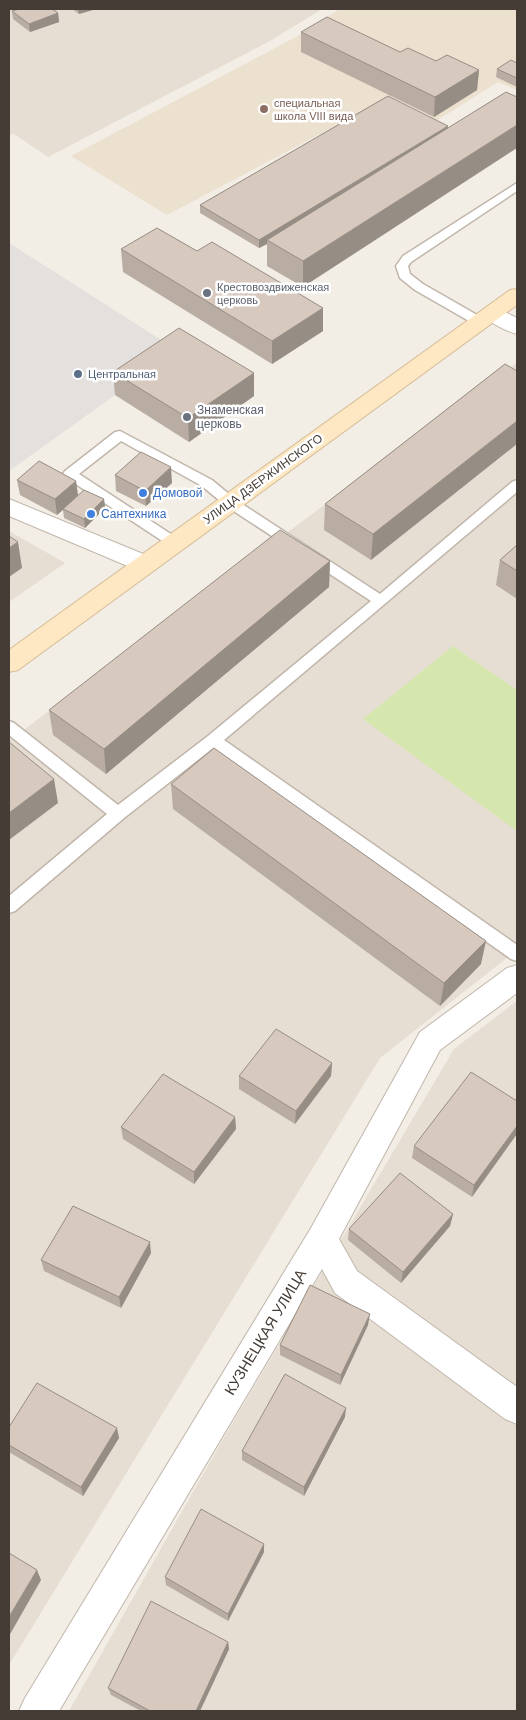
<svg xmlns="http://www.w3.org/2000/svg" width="526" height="1720" viewBox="0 0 526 1720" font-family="Helvetica,sans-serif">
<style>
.residential{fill:#e6ded3}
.education{fill:#ece0cf}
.green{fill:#d5e7ae}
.parking{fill:#e3e0dd}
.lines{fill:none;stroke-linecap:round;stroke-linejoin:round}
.service-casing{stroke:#c1b6ab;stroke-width:3}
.minor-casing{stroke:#c1b6ab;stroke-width:2}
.secondary-casing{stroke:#d5bc97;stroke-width:2}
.service{fill:#fff;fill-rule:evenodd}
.minor{fill:#fff;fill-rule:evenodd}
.secondary{fill:#fee8c4;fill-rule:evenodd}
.wall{fill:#b9ada3}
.shaded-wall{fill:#968d85}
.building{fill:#d7c9be;stroke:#968d85}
.education-dot{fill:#8d6e63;stroke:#fff;stroke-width:2}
.worship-dot{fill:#6b7280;stroke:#fff;stroke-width:2}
.service-dot{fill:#5c6f8a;stroke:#fff;stroke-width:2}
.shop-dot{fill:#3f7fe0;stroke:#fff;stroke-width:2}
.labels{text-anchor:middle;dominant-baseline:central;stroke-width:5;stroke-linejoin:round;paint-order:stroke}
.far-education-label{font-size:11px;fill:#785e54;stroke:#fff;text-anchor:start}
.far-worship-label{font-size:11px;fill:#5b616d;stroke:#fff;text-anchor:start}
.far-service-label{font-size:11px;fill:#4e5e75;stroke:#fff;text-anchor:start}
.worship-label{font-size:12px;fill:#5b616d;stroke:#fff;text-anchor:start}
.street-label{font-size:12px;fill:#453c35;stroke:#fff}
.shop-label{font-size:12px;fill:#366cbe;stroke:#fff;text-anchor:start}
.near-street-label{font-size:15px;fill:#453c35;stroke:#fff}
</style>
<rect width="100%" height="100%" fill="#f2ede5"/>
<!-- residential -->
<g class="residential">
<polygon points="14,9 322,9 270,41 48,157 14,134 9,135 9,10"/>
<polygon points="517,363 517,950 380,1058 9,1665 9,741 495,377"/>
<polygon points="9,531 65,563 9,602"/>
<polygon points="517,1001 517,1711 69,1711 219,1446 454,1049"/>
</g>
<!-- education -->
<polygon class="education" points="340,9 517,9 517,90 498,82 436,121 390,97 167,215 71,156 296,37"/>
<!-- green -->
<polygon class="green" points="453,646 517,690 517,831 363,719"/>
<!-- parking -->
<polygon class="parking" points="9,243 180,352 115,395 9,471"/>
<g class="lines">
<!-- service casing -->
<g class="service-casing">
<g id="service">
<polygon points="517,183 517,191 411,262 408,266 410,274 423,284 484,319 486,322 484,325 476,325 415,290 400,278 396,266 403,256"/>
<polygon points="120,431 212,480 236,500 380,594 512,482 517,480 517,492 224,740 517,945 517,961 511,959 213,748 124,818 15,911 9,913 9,896 107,814 9,735 9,721 14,723 118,805 208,736 371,601 226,506 202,486 121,441 79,474 180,540 182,543 180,546 170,546 65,477 63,474 65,471 115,432"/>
</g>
</g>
<!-- minor casing -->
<g class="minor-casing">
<g id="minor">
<path d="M493,306L517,318V334C506,331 489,323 482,313L486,308Z"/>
<polygon points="9,499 153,558 157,564 153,570 145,572 137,570 9,516"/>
<polygon points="517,965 517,993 440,1050 339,1239 357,1271 517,1387 517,1424 505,1419 335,1293 322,1269 59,1711 19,1711 25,1698 311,1228 420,1032 507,968"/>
</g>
</g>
<!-- secondary casing -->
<g class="secondary-casing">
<polygon id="secondary" points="517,289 517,305 18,670 9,672 9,650 510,290"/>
</g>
<!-- service -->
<use href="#service" class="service"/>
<!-- minor -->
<use href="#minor" class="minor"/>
<!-- secondary -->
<use href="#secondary" class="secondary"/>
</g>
<!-- wall -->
<g class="wall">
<polygon points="72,9 96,9 79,14"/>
<polygon points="12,11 58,13 59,22 30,32 13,19"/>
<polygon points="301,32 400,52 436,61 479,70 477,90 434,117 301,52"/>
<polygon points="517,63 517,87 496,77 497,69"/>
<polygon points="388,96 303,287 267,266 267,244 259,248 200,213 200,205"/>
<polygon points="121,249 197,251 323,331 272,364 123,272"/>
<polygon points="505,364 371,560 324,530 325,504"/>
<polygon points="113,372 254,373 254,396 189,442 115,395"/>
<polygon points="115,475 172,483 146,506 116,491"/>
<polygon points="17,480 76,481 78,495 104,499 105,508 85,528 64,518 63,510 57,515 20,495"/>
<polygon points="517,545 517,599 496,585 500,560"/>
<polygon points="330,561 329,587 106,774 53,735 49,710"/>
<polygon points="171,784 481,964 440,1006 173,809"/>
<polygon points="332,1063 331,1076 295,1124 239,1089 239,1076"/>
<polygon points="517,1101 472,1197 412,1158 414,1146"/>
<polygon points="235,1117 236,1129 194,1184 123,1139 121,1127"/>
<polygon points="453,1214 450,1226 401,1283 348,1240 349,1229"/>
<polygon points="151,1253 121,1308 44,1271 41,1260"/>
<polygon points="368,1325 340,1385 280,1355 280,1345"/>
<polygon points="345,1417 304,1496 242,1460 242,1451"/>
<polygon points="9,1427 119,1438 83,1496 9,1452"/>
<polygon points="264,1544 264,1552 228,1621 166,1585 165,1577"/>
<polygon points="228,1642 229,1649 200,1711 141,1711 111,1695 108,1688"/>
</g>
<!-- shaded-wall -->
<g class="shaded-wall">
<polygon points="78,9 96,9 79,14"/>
<polygon points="58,13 59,22 30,32 29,24"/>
<polygon points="479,70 477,90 434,117 435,97"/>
<polygon points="517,125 517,148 303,287 303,261"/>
<polygon points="448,126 447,135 267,240 267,244 259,248 259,240"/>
<polygon points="323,308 323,331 272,364 272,341"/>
<polygon points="254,373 254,396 189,442 188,418"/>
<polygon points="517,421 517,444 371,560 373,534"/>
<polygon points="171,467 172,483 146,506 145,491"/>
<polygon points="76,481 78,496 57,515 55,499"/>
<polygon points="104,499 105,508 85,528 84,519"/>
<polygon points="18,542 22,568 9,577 9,548"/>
<polygon points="330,561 329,587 106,774 104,749"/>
<polygon points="54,779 58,803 9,840 9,813"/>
<polygon points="486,941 481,964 440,1006 444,983"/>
<polygon points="332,1063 331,1076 295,1124 296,1111"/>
<polygon points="235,1117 236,1129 194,1184 194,1172"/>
<polygon points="517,1126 517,1134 472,1197 474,1185"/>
<polygon points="453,1214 450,1226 401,1283 403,1272"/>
<polygon points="150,1242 151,1253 121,1308 119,1297"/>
<polygon points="370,1314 368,1325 340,1385 341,1375"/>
<polygon points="346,1408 345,1417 304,1496 304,1487"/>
<polygon points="117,1428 119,1438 83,1496 81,1487"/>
<polygon points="264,1544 264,1552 228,1621 228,1614"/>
<polygon points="37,1570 41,1580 9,1636 9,1617"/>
<polygon points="228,1642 229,1649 200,1711 196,1711"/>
</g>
<!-- building -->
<g class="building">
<polygon points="19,9 52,9 58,13 29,24 12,11"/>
<polygon points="327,17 400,52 408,48 436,61 447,55 479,70 435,97 301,32"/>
<polygon points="511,60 517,63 517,78 497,69"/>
<polygon points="506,92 517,97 517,125 303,261 267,240"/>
<polygon points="388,96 448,126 259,240 200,205"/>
<polygon points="157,228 197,251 212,242 323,308 272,341 121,249"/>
<polygon points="179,328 254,373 188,418 113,372"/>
<polygon points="505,364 517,371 517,421 373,534 325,504"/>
<polygon points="141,452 171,467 145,491 115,475"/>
<polygon points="39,461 76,481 55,499 17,480"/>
<polygon points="84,490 104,499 84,519 63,509"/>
<polygon points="280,530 330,561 104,749 49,710"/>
<polygon points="9,536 18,542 9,548"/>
<polygon points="517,545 517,571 500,560"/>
<polygon points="9,742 54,779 9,813"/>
<polygon points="214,748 486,941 444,983 171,784"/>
<polygon points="276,1029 332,1063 296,1111 239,1076"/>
<polygon points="471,1072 517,1101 517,1126 474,1185 414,1146"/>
<polygon points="163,1074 235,1117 194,1172 121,1127"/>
<polygon points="400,1173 453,1214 403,1272 349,1229"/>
<polygon points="73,1206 150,1242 119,1297 41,1260"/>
<polygon points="310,1285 370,1314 341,1375 280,1345"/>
<polygon points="285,1374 346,1408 304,1487 242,1451"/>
<polygon points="37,1383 117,1428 81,1487 9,1445 9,1427"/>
<polygon points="201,1509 264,1544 228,1614 165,1577"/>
<polygon points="9,1553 37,1570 9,1617"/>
<polygon points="151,1601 228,1642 196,1711 150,1711 108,1688"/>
</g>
<!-- markers -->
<circle class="education-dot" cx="264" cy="109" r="5"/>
<g class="worship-dot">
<circle cx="207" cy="293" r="5"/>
<circle cx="187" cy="417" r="5"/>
</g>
<circle class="service-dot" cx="78" cy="374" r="5"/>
<g class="shop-dot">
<circle cx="143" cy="493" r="5"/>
<circle cx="91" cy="514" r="5"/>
</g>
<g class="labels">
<!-- far-education labels -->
<g class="far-education-label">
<text x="274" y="103">специальная<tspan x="274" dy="13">школа VIII вида</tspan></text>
</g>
<!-- far-worship labels -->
<g class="far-worship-label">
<text x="217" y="287">Крестовоздвиженская<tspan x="217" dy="13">церковь</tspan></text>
</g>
<!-- far-service labels -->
<g class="far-service-label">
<text x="88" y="374">Центральная</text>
</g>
<!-- worship labels -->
<g class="worship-label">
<text x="197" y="410">Знаменская<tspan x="197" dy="14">церковь</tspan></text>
</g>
<!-- street labels -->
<g class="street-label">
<text transform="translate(263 479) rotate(-36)">УЛИЦА ДЗЕРЖИНСКОГО</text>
</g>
<!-- shop labels -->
<g class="shop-label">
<text x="153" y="493">Домовой</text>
<text x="101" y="514">Сантехника</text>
</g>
<!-- near-street labels -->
<g class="near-street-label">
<text transform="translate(265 1332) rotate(-59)">КУЗНЕЦКАЯ УЛИЦА</text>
</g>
</g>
<!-- border -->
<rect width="526" height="1720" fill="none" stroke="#453c35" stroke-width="20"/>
</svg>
